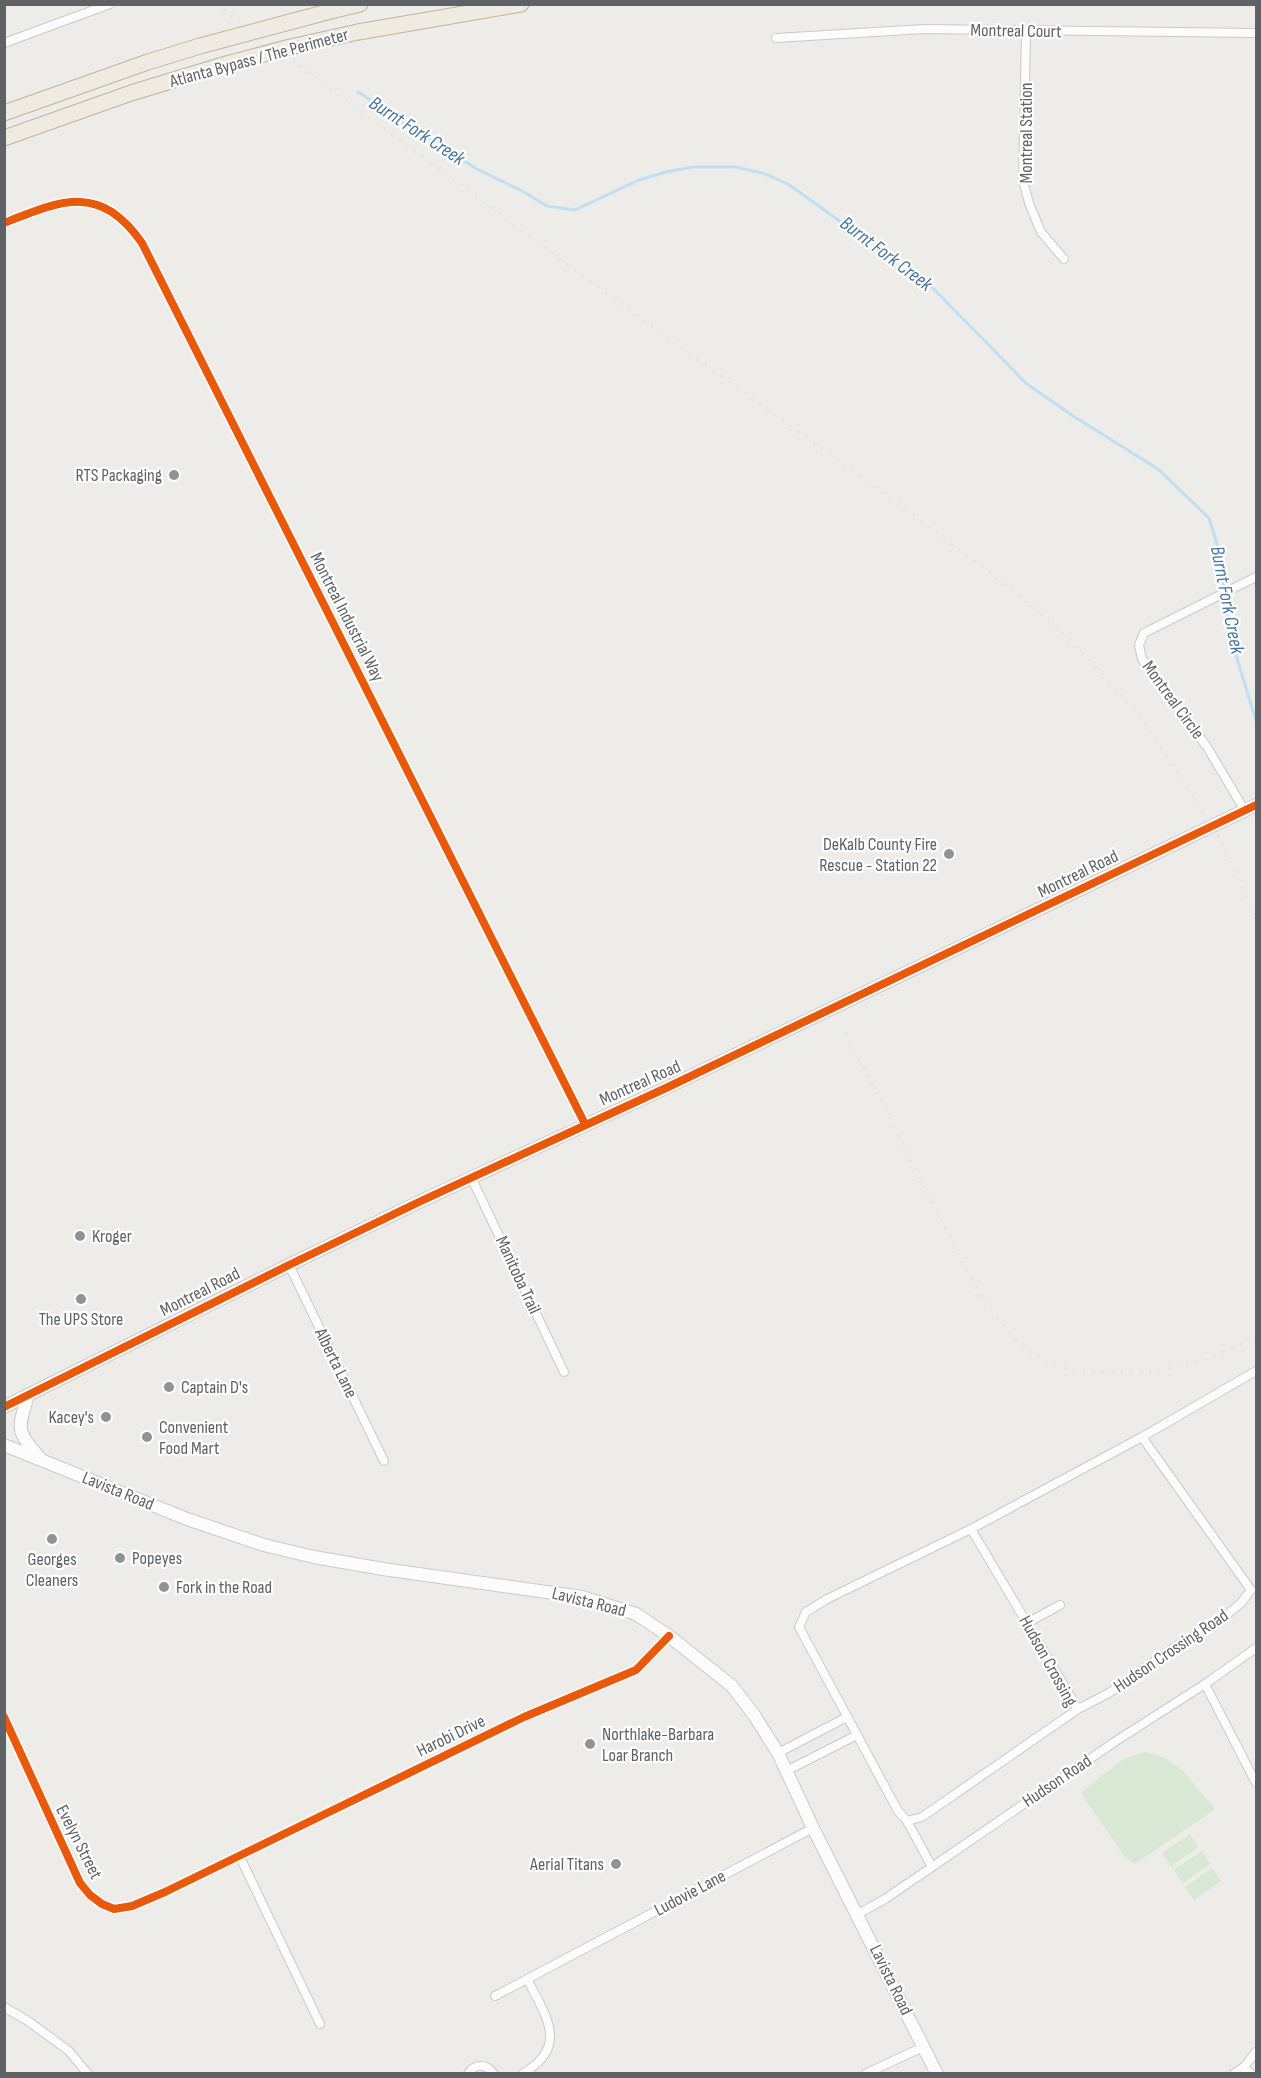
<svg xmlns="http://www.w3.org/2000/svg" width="1261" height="2078" viewBox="0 0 1261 2078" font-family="'Sofia Sans Condensed',sans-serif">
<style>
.green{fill:#d8e8d5}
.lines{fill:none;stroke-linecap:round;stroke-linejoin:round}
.stream{stroke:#c0dff3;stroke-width:3}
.street-casing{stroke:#cacaca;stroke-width:10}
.secondary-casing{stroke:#cacaca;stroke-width:14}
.highway-casing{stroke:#c2b498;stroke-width:17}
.street{stroke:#fcfcfc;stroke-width:8}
.secondary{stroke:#fcfcfc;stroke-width:12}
.highway{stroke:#efebe3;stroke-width:15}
.rail{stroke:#e3e3e2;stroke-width:3;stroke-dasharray:1.5 8;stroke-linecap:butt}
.highway-bridge-casing{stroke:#c2b498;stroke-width:17;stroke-linecap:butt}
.highway-bridge{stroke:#efebe3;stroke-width:15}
.cycleway-casing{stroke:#fff;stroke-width:11}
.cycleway{stroke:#e8590c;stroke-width:8}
.poi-dot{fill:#909293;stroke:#fff;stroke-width:2}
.labels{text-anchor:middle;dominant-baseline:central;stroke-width:4.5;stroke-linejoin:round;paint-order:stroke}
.street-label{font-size:18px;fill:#5e6165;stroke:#fff}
.poi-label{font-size:18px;fill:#5e6165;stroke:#fff;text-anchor:start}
.water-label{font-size:20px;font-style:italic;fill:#4776a2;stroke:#fff}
</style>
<rect width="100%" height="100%" fill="#edece8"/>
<!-- green -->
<g class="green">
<polygon points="1145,1752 1164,1757 1183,1771 1215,1809 1135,1864 1125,1857 1081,1793 1123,1759"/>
<polygon points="1190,1834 1198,1847 1171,1866 1162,1853"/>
<polygon points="1202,1851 1210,1864 1183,1883 1174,1870"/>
<polygon points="1212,1868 1221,1881 1194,1900 1185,1887"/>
</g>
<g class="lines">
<!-- stream -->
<polyline class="stream" points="358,92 475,168 524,192 547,206 575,210 639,180 666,172 693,167 735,167 763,173 788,184 845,225 893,255 918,273 1027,384 1073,416 1158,469 1209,518 1220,554 1229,632 1256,721"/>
<!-- street casing -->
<g class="street-casing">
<g id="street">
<polyline points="1026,32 1023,181 1029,203 1041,232 1064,259"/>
<polyline points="776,38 924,29 1256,33"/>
<polyline points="4,43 110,4"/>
<path d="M4,223C62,200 100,183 142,243L585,1124"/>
<polyline points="1245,811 1207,747 1142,659 1139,645 1144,633 1256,577"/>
<polyline points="471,1177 564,1372"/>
<polyline points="289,1265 384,1461"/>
<polyline points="1142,1437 1251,1590"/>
<polyline points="971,1529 1078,1709"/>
<polyline points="1027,1623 1060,1605"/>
<polyline points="1205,1684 1256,1783"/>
<polyline points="4,1717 80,1883 90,1895 102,1904 114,1909 132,1906 165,1892 524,1717 636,1670 669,1636"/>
<polyline points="778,1753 847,1717"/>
<polyline points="786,1771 857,1735"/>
<polyline points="907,1821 922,1817 1078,1709 1109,1693 1172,1649 1223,1618 1241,1603 1251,1590"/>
<polyline points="240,1857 320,2024"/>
<polyline points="932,1867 907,1821 898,1811 799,1627 806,1612 827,1599 971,1529 1142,1437 1256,1371"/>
<polyline points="858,1914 885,1899 1116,1741 1205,1684 1256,1648"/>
<polyline points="495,1996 813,1828"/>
<polyline points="4,2007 28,2021 69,2051 88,2074"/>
<polyline points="1244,2067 1251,2074"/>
<path d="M468,2074C475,2063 486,2063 494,2074"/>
<path d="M522,2074C570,2047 546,2016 527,1979"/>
<polyline points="865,2074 923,2047"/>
<polyline points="1233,2074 1244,2067 1256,2052"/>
</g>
</g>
<!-- secondary casing -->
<g class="secondary-casing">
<g id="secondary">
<path d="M28,1395C19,1428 14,1429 39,1457"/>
<polyline points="4,1407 289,1265 421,1201 666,1088 1256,805"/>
<polyline points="4,1445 187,1519 264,1545 314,1557 383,1569 582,1597 636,1614 669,1636 732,1686 754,1715 778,1753 813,1828 937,2074"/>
</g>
</g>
<!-- highway casing -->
<g class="highway-casing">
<g id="highway">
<polyline points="331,11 360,4"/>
<polyline points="358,32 521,4"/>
<polyline points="4,113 148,62 200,46"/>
<polyline points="4,138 131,93 223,65"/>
</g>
</g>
<!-- street -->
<use href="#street" class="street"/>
<!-- secondary -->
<use href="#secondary" class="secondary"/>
<!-- highway -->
<use href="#highway" class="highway"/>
<!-- rail -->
<g class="rail">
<polyline points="216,4 644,321 894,500 1025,600 1063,633 1101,672 1141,719 1217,833 1256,919"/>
<path d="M846,1033L980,1296C996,1320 1022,1350 1048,1363C1066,1371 1088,1372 1107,1373C1165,1374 1205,1363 1256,1336"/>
</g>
<!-- highway-bridge casing -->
<g class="highway-bridge-casing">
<g id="highway-bridge">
<polyline points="200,46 331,11"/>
<polyline points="223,65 290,47 358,32"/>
</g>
</g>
<!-- highway-bridge -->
<use href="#highway-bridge" class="highway-bridge"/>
<!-- cycleway casing -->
<g class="cycleway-casing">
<g id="cycleway">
<path d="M4,223C62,200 100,183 142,243L585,1124"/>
<polyline points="4,1407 289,1265 421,1201 666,1088 1256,805"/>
<polyline points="4,1717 80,1883 90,1895 102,1904 114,1909 132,1906 165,1892 524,1717 636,1670 669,1636"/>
</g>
</g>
<!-- cycleway -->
<use href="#cycleway" class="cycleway"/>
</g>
<!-- markers -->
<g class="poi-dot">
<circle cx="174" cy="475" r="6"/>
<circle cx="949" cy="854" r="6"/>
<circle cx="80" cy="1236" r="6"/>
<circle cx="81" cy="1299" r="6"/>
<circle cx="169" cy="1387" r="6"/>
<circle cx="106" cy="1417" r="6"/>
<circle cx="147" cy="1437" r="6"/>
<circle cx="52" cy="1539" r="6"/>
<circle cx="120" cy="1558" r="6"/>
<circle cx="164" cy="1587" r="6"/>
<circle cx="590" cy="1744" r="6"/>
<circle cx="616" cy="1864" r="6"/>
</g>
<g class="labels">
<!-- street labels -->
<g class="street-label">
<text transform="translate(1016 31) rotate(1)">Montreal Court</text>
<text transform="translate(259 58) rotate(-15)">Atlanta Bypass / The Perimeter</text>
<text transform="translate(1026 133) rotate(-90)">Montreal Station</text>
<text transform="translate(347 617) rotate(63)">Montreal Industrial Way</text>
<text transform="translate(1173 700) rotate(54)">Montreal Circle</text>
<text transform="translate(1078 874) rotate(-26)">Montreal Road</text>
<text transform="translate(640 1083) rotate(-24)">Montreal Road</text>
<text transform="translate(518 1275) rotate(65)">Manitoba Trail</text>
<text transform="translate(200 1292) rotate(-27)">Montreal Road</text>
<text transform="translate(336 1363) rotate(64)">Alberta Lane</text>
<text transform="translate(118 1491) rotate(22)">Lavista Road</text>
<text transform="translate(589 1602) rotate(14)">Lavista Road</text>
<text transform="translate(1171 1651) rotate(-34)">Hudson Crossing Road</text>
<text transform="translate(1048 1661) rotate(61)">Hudson Crossing</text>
<text transform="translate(451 1736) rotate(-26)">Harobi Drive</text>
<text transform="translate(1057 1781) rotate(-34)">Hudson Road</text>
<text transform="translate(79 1842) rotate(63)">Evelyn Street</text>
<text transform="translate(690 1893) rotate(-28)">Ludovie Lane</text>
<text transform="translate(891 1980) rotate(64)">Lavista Road</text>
</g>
<!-- poi labels -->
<g class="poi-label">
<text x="162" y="475" text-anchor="end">RTS Packaging</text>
<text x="937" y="844" text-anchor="end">DeKalb County Fire<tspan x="937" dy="21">Rescue - Station 22</tspan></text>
<text x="92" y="1236">Kroger</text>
<text x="81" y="1319" text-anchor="middle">The UPS Store</text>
<text x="181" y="1387">Captain D's</text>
<text x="94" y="1417" text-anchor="end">Kacey's</text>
<text x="159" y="1427">Convenient<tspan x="159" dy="21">Food Mart</tspan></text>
<text x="132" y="1558">Popeyes</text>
<text x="52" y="1559" text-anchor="middle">Georges<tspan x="52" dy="21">Cleaners</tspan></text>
<text x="176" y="1587">Fork in the Road</text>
<text x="602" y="1734">Northlake-Barbara<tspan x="602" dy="21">Loar Branch</tspan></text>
<text x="604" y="1864" text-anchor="end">Aerial Titans</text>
</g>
<!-- water labels -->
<g class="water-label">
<text transform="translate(417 131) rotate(33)">Burnt Fork Creek</text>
<text transform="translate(886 254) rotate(37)">Burnt Fork Creek</text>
<text transform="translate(1227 600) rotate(79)">Burnt Fork Creek</text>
</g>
</g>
<!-- border -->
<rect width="1261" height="2078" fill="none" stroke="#5e6165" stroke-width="12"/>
</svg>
